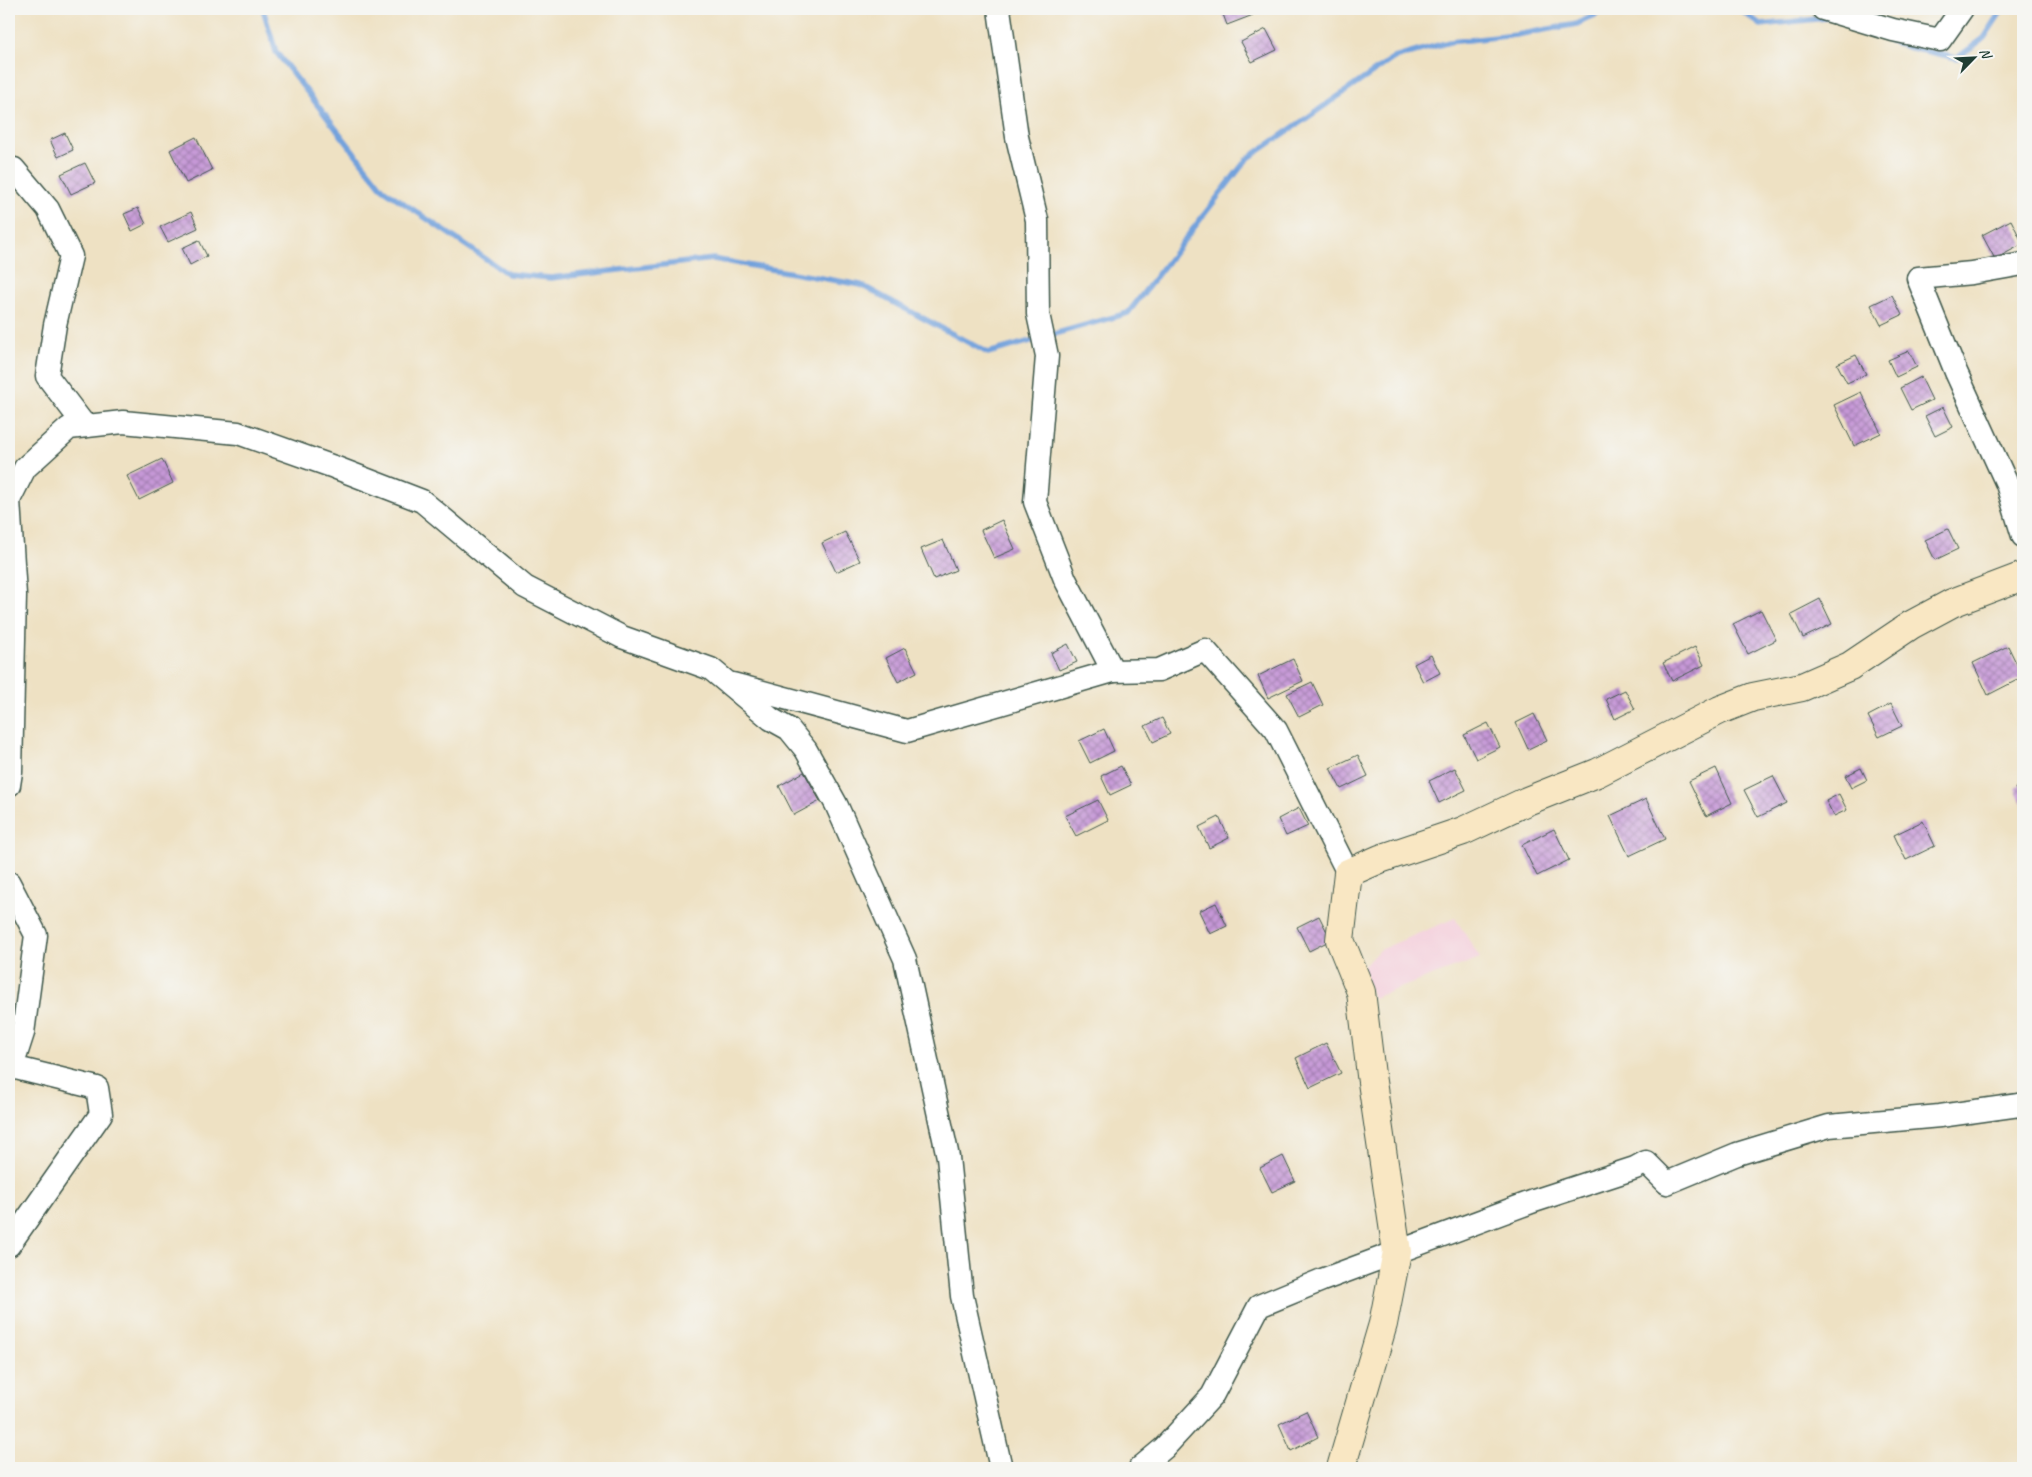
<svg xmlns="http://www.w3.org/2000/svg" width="2032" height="1477" viewBox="0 0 2032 1477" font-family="Caveat,sans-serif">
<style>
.built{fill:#f4cfdc}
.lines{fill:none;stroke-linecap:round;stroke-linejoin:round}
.stream{stroke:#73a2dc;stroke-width:5.5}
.building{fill:url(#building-cross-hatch)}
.street-casing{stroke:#3e5649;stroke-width:25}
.secondary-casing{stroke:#3e5649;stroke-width:30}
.street{stroke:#fff;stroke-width:22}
.secondary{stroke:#f9e7c3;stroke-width:28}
</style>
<defs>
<pattern id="building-cross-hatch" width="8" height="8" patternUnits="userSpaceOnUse" patternTransform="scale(1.25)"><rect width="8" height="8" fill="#c698d7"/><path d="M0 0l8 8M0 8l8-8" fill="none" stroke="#a07daf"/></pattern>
</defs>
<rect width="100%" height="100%" fill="#f6f6f2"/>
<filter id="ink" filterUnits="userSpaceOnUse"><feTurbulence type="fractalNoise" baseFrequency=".02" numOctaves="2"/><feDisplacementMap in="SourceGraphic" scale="10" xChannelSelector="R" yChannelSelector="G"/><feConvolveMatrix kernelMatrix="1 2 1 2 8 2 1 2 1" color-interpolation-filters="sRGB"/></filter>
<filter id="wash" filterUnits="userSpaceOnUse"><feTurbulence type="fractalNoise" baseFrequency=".0096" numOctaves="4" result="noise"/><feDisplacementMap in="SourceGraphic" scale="20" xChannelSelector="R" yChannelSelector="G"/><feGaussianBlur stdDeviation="1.12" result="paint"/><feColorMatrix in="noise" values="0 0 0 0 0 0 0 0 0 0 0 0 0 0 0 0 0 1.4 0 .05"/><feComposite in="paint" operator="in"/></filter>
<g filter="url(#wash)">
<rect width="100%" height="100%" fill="#eee1c3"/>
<!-- built -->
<polygon class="built" points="1455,918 1480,958 1373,998 1362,968 1379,950"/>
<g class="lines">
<!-- stream -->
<g class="stream">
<polyline points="263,9 276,52 383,189 508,274 551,278 713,259 861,285 988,353 1038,339"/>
<polyline points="1739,9 1761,25 1826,18"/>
<polyline points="1886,39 1907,47 1957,58 1984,38 2003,9"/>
<polyline points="1047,336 1128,313 1247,159 1394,58 1449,42 1516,35 1577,24 1607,9"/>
</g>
</g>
<g id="blocks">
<!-- building -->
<g class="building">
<polygon points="1221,9 1251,9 1253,15 1227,25"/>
<polygon points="1266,29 1277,50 1252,62 1241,42"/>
<polygon points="65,133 73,150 58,157 50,140"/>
<polygon points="196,137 212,170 186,183 170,150"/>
<polygon points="85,163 95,183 71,194 61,174"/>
<polygon points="138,208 146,224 132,231 124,214"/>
<polygon points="191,212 198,228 168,242 160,227"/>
<polygon points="2011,220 2023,244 1995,259 1982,235"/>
<polygon points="199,240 207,256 190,265 182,248"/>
<polygon points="1892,295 1902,315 1881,325 1871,305"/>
<polygon points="1909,351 1917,367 1896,377 1888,360"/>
<polygon points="1856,355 1866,374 1847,383 1837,364"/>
<polygon points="1921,377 1932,400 1911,410 1900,388"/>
<polygon points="1861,392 1881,433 1854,446 1834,405"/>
<polygon points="1943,407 1953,427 1935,436 1925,416"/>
<polygon points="162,459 173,483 139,500 127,476"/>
<polygon points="1002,520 1015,549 994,558 981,530"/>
<polygon points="1948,529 1958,549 1935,560 1925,540"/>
<polygon points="845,532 860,561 836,572 822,543"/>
<polygon points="943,540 956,570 934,579 921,549"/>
<polygon points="1820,599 1832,624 1803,638 1791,614"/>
<polygon points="1761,610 1776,640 1748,654 1733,624"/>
<polygon points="1068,644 1077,662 1059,670 1051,653"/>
<polygon points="2008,646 2023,677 1988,695 1973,663"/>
<polygon points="1695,647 1704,665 1672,681 1663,663"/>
<polygon points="905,648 917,672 898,682 886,658"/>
<polygon points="1431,655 1440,673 1423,682 1414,664"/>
<polygon points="1293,659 1303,681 1268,698 1258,676"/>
<polygon points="1312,682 1323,705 1299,717 1287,694"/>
<polygon points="1625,690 1635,709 1615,719 1606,699"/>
<polygon points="1891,704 1902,726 1879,737 1868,716"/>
<polygon points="1534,714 1547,740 1528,749 1516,723"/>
<polygon points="1162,718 1170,734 1153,742 1145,726"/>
<polygon points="1488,723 1500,747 1476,759 1464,735"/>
<polygon points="1104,729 1114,751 1090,763 1079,741"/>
<polygon points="1358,755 1368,776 1341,789 1330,768"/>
<polygon points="1121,766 1131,785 1110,795 1101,776"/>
<polygon points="1455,768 1466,790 1439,803 1429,781"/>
<polygon points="1716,768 1732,803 1706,816 1689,781"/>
<polygon points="1861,768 1867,780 1851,788 1845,776"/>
<polygon points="804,772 820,801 794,815 779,786"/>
<polygon points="1773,776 1787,803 1758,817 1744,790"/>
<polygon points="2023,784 2023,806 2015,788"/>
<polygon points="1839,794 1847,810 1834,816 1826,801"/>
<polygon points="1646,799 1665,839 1629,856 1610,816"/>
<polygon points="1098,800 1108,820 1076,836 1065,816"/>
<polygon points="1299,808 1308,826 1286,836 1278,819"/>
<polygon points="1219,817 1229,838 1209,848 1199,827"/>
<polygon points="1923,821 1935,846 1906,860 1894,835"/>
<polygon points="1554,829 1569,860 1537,876 1522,845"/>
<polygon points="1216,903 1227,926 1210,934 1199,911"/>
<polygon points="1319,916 1331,940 1309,951 1297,927"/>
<polygon points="1326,1043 1341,1073 1310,1088 1296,1058"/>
<polygon points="1283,1156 1295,1181 1272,1192 1260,1168"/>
<polygon points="1306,1411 1318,1437 1291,1451 1279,1424"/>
</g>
</g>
</g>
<g filter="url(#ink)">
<use href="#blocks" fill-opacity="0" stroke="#3e5649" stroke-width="1"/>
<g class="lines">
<!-- street casing -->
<g class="street-casing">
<g id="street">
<polyline points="999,9 1017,137 1037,220 1038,314 1047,356 1035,502 1065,579 1113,671 1159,670 1205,650 1276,730 1348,873"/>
<polyline points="1823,9 1893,30 1940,40 1962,9"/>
<polyline points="9,170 14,169 48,209 71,256 55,325 47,376 85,426"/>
<polyline points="2023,264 1972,273 1918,278 1956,372 2007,484 2023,536"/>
<polyline points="9,500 25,468 69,428 123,422 238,433 334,467 422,501 525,587 622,637 711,669 771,719 789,729 806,750 836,804 905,959 948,1157 962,1296 1001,1468"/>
<polyline points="733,684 907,731 1113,671"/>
<polyline points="9,785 11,772 15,595 9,500"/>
<polyline points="9,883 36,935 23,1033 12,1067 97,1088 101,1114 9,1245"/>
<polyline points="1140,1468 1164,1448 1212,1396 1259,1306 1322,1280 1534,1201 1635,1168 1646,1162 1667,1183 1737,1154 1829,1126 1940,1116 2019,1105 2023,1107"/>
</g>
</g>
<!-- secondary casing -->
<g class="secondary-casing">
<polyline id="secondary" points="1341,1468 1383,1324 1397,1252 1371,1075 1361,992 1340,940 1348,873 1380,859 1463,831 1527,801 1597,773 1720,710 1753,697 1802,687 1850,666 1911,625 1952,603 2023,576"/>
</g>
<!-- street -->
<use href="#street" class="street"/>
<!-- secondary -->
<use href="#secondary" class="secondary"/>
</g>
</g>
<!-- margin -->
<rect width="2032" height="1477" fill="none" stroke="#f6f6f2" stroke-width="30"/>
<!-- north arrow -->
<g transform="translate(1974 58) rotate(66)" stroke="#f6f6f2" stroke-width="4" paint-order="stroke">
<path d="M0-4L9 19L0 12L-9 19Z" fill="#1f3d34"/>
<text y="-8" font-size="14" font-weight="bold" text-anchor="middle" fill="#1f3d34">N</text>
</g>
</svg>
